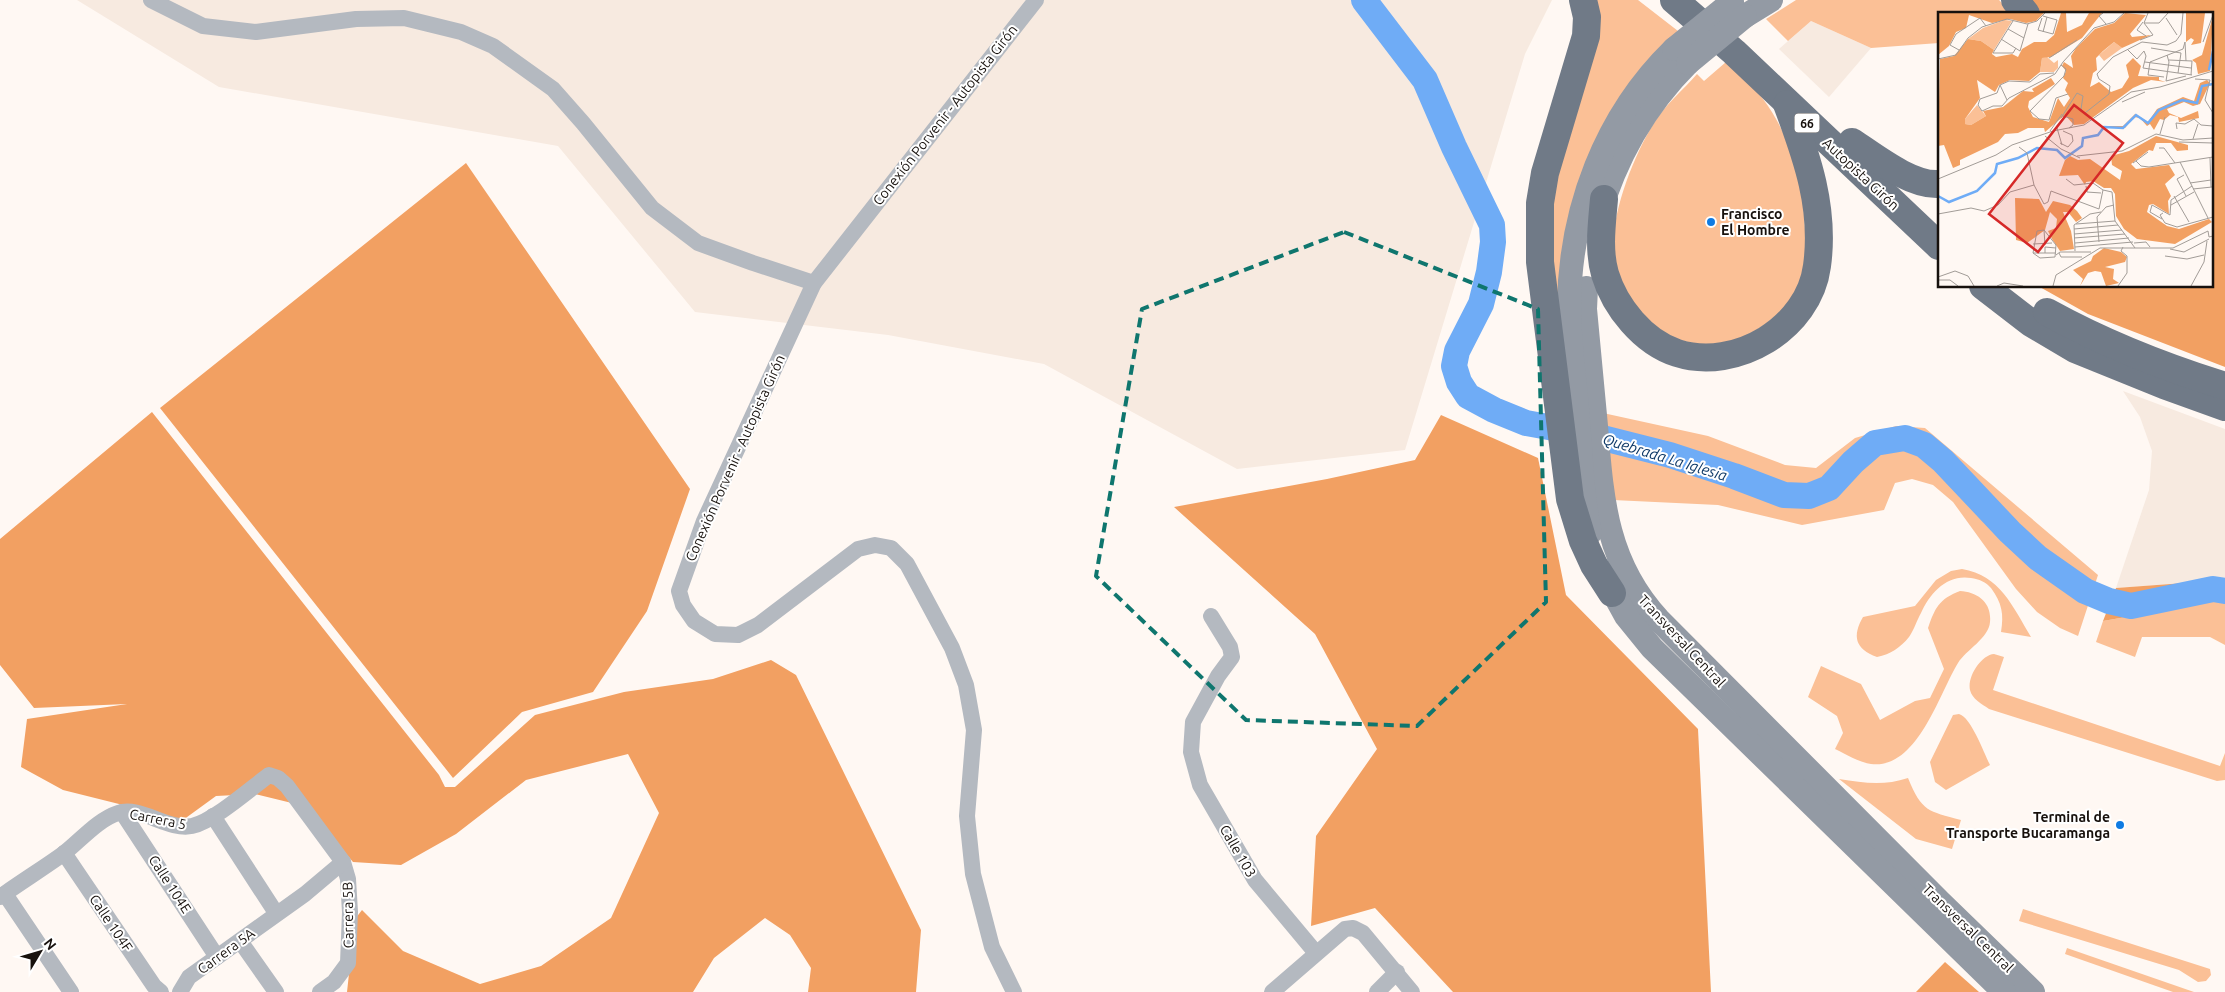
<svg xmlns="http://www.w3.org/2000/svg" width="2225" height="992" viewBox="0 0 2225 992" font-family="Ubuntu,sans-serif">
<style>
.built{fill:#f7eae0}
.green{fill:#fbc096}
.forest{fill:#f2a062}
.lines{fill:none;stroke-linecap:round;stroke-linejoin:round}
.river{stroke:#6facf6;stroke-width:26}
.minor{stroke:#b4b9c0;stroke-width:16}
.secondary{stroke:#939aa4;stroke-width:24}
.trunk{stroke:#707a87;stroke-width:28}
.secondary-bridge{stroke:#939aa4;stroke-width:24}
.marked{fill:none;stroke:#0f766e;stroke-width:4;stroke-dasharray:10 6;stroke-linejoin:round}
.poi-dot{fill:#0f7be3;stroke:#fff;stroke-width:2}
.labels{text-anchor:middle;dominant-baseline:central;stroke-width:4;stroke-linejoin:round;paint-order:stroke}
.shield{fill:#fff;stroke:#5d5856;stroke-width:1}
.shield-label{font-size:12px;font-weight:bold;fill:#17110d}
.street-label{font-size:14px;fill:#17110d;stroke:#fff}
.poi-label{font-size:14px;font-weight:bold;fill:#17110d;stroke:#fff;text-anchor:start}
.water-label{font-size:15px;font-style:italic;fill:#0e3967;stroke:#fff}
.inset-river{fill:none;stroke:#6facf6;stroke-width:2.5}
.inset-road{fill:none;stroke:#a29c97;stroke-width:1}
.view{fill:#d62828;fill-opacity:0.15;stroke:#d62828;stroke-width:2.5}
.inset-edge{fill:none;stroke:#17110d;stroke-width:2.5}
</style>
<rect width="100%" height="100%" fill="#fff8f3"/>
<!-- built -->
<g class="built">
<polygon points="77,0 1552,0 1525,54 1405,450 1237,469 1044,364 888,335 695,312 558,146 219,87"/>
<polygon points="1811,21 1871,48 1829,97 1779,49"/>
<polygon points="2123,391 2225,429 2225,580 2116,588 2149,490 2152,451 2140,417"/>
</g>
<!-- green -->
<g class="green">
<polygon points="1592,0 1638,0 1678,31 1626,90 1562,321 1551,284 1551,186"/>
<polygon points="1796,0 1999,0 2013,14 1939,14 1939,43 1871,48 1811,21 1788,41 1766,19"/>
<path d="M1726,62C1738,74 1753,86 1763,99C1791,136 1804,185 1805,230C1805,253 1807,276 1796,297C1792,305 1780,312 1774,317C1725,360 1664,352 1630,297C1624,287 1616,273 1614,262C1607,223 1633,156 1654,123C1665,105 1683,90 1697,74L1704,81Z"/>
<polygon points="1603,413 1708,436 1785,465 1816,468 1855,438 1896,426 1925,428 2098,575 2078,636 2060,628 2037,612 2016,589 1953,502 1933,485 1912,479 1895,483 1884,510 1802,525 1718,505 1613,500"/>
<path d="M1962,569C2000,575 2013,607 2031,637L2001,632C2004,614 2002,603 1991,588C1986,582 1979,579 1971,578C1947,574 1930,593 1921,613C1917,620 1914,630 1909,637C1900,648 1891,654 1877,657C1855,649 1852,636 1863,617L1915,606L1936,580L1951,571Z"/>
<path d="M1960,591C1977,592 1992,602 1990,622C1989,638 1966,650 1958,663C1939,694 1917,770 1871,764C1858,762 1846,754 1835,749L1843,733L1837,716L1808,697L1821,666L1861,684L1880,720L1915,701L1930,698L1944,669L1928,628C1935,608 1939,599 1960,591Z"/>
<polygon points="2218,601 2225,602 2225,645 2210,637 2142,637 2135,657 2096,642 2103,621"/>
<path d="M1994,654L2004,657L1993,690L2220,766L2225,753V780L2217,781L1989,709C1982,704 1972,699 1970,690C1967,677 1981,655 1994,654Z"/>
<path d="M1959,714C1971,717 1984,753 1990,765L1946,790L1935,782L1930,762L1953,715Z"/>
<path d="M1908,778C1922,812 1928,811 1961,820L1952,849L1916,839L1839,779C1864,783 1884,786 1908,778Z"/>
<polygon points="2023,909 2210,969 2211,975 2206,981 2198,982 2179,970 2019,921"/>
<polygon points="2067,948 2194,992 2173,992 2065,954"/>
</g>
<!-- forest -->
<g class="forest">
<polygon points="2030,0 2225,0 2225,367 2088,314 2038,286 2211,286 2211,14 2040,14"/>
<polygon points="466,163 690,489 647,611 593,692 522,712 453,778 160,408"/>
<polygon points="152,412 439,775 445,787 455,787 535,715 624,692 713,679 771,660 796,675 921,930 916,992 808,992 811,968 790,935 765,918 714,958 693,992 347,992 355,919 362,910 403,951 480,984 541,966 611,918 659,813 628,754 526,780 456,834 401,865 353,862 330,835 300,805 255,794 216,796 183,820 63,790 21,767 27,719 127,704 34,708 0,665 0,539"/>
<polygon points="1441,415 1538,458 1566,595 1698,729 1711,992 1453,992 1375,908 1311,926 1316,836 1377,749 1315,634 1174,507 1327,479 1415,460"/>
<polygon points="2225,580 2225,602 2218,601 2103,621 2116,588"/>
<polygon points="1945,962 1979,992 1916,992"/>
</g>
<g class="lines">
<!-- river -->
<polyline class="river" points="1364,0 1425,80 1454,147 1492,225 1493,242 1489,272 1481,304 1457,351 1454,366 1459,382 1468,396 1494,410 1526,423 1587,434 1670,455 1734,476 1784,495 1809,496 1829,488 1853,462 1875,443 1905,438 1924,445 1943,461 2010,532 2038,558 2085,591 2109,601 2131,606 2213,589 2225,591"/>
<!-- minor -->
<g class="minor">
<polyline points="151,0 203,26 256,32 356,19 404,18 461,32 493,46 553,89 583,123 652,208 698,243 753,263 814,283"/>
<polyline points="1211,616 1230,647 1232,657 1218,676 1193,722 1191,752 1200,785 1255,880 1316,953"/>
<polyline points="122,812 217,957"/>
<polyline points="213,816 276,913"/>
<polyline points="64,853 154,986 161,992"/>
<polyline points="5,894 71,992"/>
<path d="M0,897C21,882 42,869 63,854C80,841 97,820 118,813C140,805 168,831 192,826C214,821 250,789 269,775L278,778L287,786L343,862L348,879L350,912L348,963L334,982L320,992"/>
<polyline points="240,941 276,992"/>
<polyline points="180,992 189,977 305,894 343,862"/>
<polyline points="1014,992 992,947 973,874 967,816 974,730 966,685 952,648 907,564 891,548 875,545 858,549 758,625 738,635 715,634 694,621 683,605 679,591 704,521 814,283 1036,0"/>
<polyline points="1272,992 1345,929 1353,928 1363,933 1412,992"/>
<polyline points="1377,992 1397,972"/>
</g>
<!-- secondary -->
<g class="secondary">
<polyline points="1745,16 1771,0"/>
<path d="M1598,218C1615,159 1645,106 1688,63"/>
<path d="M1586,288L1585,309C1589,348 1592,387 1596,426C1602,500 1606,563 1659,620L1940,902L2033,992"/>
<path d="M1590,533C1581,492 1581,449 1577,408C1574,374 1569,340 1569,306C1570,210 1605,116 1674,49"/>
<polyline points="1604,576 1626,616 1652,648 2004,992"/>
</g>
<!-- trunk -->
<g class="trunk">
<polyline points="1583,0 1587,17 1586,36 1545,173 1540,203 1540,262 1570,499 1583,541 1594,565 1612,593"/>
<polyline points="1674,0 1734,52 1939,246"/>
<polyline points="2015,0 2026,14"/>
<path d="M1852,142C1875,157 1911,186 1939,184"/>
<path d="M1604,199C1602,223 1598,250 1605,274C1615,307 1643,342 1677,353C1736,372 1809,328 1817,266C1825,208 1807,157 1787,104"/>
<polyline points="1983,286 2031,323 2075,349 2164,385 2225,407"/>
<path d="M2047,312C2103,343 2164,367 2225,386"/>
</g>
<!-- secondary-bridge -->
<g class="secondary-bridge">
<polyline points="1674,49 1732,2"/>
<polyline points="1688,63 1745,16"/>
</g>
</g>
<!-- marked area -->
<path class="marked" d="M1344,232L1538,309L1546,602L1417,726L1246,720L1096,576L1142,309Z"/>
<!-- markers -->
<g class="poi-dot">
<circle cx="1711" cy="222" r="5"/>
<circle cx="2120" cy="825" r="5"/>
</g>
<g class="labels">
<!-- shield labels -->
<rect class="shield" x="1794.5" y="113.5" width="25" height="19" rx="4"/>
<g class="shield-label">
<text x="1807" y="123">66</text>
</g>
<!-- street labels -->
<g class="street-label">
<text transform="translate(945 115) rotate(-52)">Conexión Porvenir - Autopista Girón</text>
<text transform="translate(1861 174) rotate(43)">Autopista Girón</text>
<text transform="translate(735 458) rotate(-66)">Conexión Porvenir - Autopista Girón</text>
<text transform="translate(1682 641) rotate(47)">Transversal Central</text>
<text transform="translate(158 819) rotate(11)">Carrera 5</text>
<text transform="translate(1238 851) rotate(60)">Calle 103</text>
<text transform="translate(170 884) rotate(57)">Calle 104E</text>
<text transform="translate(348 915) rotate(-91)">Carrera 5B</text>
<text transform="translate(111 923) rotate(56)">Calle 104F</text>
<text transform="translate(1968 928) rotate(44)">Transversal Central</text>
<text transform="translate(226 951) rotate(-36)">Carrera 5A</text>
</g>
<!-- poi labels -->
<g class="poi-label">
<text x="1721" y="214">Francisco<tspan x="1721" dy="16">El Hombre</tspan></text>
<text x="2110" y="817" text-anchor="end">Terminal de<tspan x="2110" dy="16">Transporte Bucaramanga</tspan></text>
</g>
<!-- water labels -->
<g class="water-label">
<text transform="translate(1665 457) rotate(17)">Quebrada La Iglesia</text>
</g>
</g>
<!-- overview -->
<g transform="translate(1938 12)">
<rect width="275" height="275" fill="#fff8f3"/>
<path d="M67,8L74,9L56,38L43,29L30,27L45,16ZM176,30L184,36L166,49L161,43ZM109,45L116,51L120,48V56L116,60H102L104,46ZM39,93L48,104L33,113L27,112V107Z" fill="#fbc096"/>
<path d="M0,1H106L98,9L88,11L72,7L54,11L31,3L28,16L18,20L11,34L0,43ZM123,1H128L129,20L144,13L151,1H164L144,26L113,45L104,46L102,60L91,69L72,68L61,73L57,80L39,68L42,86L27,107V112L33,113L48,104L45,99L65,95L85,79L96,80L94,77L113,66L117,72L91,89L90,95L95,105L111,110L120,86L126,95L132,86L127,78L130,71L125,66L128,59L124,54L126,50L135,56L133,44L138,36L157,17L176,11L187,1L208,3L192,22L194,25L213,23L184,36L176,30L165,39L158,46L159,58L155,61L152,75L161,70L173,80L184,76L191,65L188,53L195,46L203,54L200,64L221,65V68L228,70L213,68L195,76L146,112L136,113L127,103L107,120L106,116H90L80,121L67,122L60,130L22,148V153L15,156L6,133L0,134L2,47L16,44L30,27L43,29L56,38L54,42L58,45L74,42L80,45L84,37L96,30H108L116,23ZM248,1H267L263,31L253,33L256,28L253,26L248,30ZM275,4L272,59L260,62L258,51L254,48L264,43ZM269,68L272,71L262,92L255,94L246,90L229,97L231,101L243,106L260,99L261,106L241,110L240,105L232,103L226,108L222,107L216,118L212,112L209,114L202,106L196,105L187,116H167L161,121L166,114H185L197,102L210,110L219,97L245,85L256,89L262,71ZM218,124L250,133V138L239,139L233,131H218L215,139L211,138L193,152L198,157L231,153L237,163L227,172L233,184L230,189L231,202L215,192L211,193L209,200L229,214L241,217L271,207L274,210L237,232L199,227L186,217L178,204L177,182L173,176H166L155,169L148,170L147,173L140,163L121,164L127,148L132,144L140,148L152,147L182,168L184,159L174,153L173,144L191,139ZM77,186L101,187L108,200L115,189L132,193L139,199L144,206L138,210L130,200H125L133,219L136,237L122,239L114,227L110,219L118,216L119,207L112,200L107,218L89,231L78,228ZM166,236L183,240L189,245L187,250L167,255L176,257L175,267L181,271L168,274L163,260L157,259L150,261L142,274L145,267L135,258L153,249L155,244Z" fill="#f2a062"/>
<path class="inset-river" d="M271,58L275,39M0,184L11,190L39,179L57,161L59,152L80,146L99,136L119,138L127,146L144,134L145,126L160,123L166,115L185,116L198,103L210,111L221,98L244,88L259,91L264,74L275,72"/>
<path class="inset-road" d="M165,1L161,4L168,12M104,6L100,18L115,22L119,8L105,4M228,6L239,23M75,9L55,41H75L78,36M205,10L199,18L208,24M206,11H221L230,1M70,17L86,26M105,20L109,5M63,27L82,39L90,12M202,28L215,23L206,11L210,1M247,30L248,49M265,30L275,3M213,36L243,41L240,61M21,38L12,33L18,22L42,6L48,14M190,38L199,47L206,39M206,39L208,44L205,56L254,63M229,43L231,50L228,69L248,64M111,46L139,28M0,47L18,43L30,26L44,15L69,7L89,12L99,9L107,1M231,48L254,49L253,63M125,50L156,16L176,10L186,1M207,50L253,56M123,53L128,57L126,64L92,99L101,107L111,108L118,86L130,82M116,61L102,62L92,70L71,69L62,73L59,81L42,87L40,93L44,99L55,94H64L71,86L117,62L125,50M226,65L210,63L212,50L245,37L247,30M257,67L272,68L267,88L275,101M62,73L69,88M184,90L207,80M125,104L135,107V113L131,116M123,106L139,81L145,84L143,97L147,101L171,82L172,74L161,67L159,62L175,45L204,30L229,33L238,29L243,22L245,1M119,116L124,133M239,117L238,111L247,112L256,107L263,113L275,114M112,119L124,102M222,122L227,105M107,124L123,137L142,146M255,127L260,112M241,130L275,131M122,131L130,135L135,129L134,123L125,119M81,135L89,141L96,173L106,192L110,190L113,179L161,197L165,178M221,136H226L237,151M139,144L184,139L218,122L245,128L275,126M272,146L273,175M198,149L203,154L211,155L275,145M242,150L270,206M195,151L210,140M246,163L239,167L248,184M0,167L58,143L74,133L115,119L146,113L193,80L222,75L275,59M128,167L136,173L155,171L165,178M252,171L273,168M148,174L149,180L163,181M255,177L274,175M165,178L174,180L177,209L197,236M236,184L251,210M233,193L256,180M225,201L222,203L227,211L239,215L275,205M0,202L33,196L46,199L60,193L72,180L96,173M224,207L212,200L214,193L232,203L233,188L254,174M138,212L177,209M136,217L180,213M106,218L118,233L117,245L102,246L95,241L99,219ZM106,218L107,233M136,222L184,218M136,226L187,222M161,230L159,205L168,195L176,193M137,231L191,226M196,231L208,230L212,235M95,232L114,231M137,235L195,230M232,237L246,240L271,227M137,239L136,213L152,202L163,200M95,241H118M107,241V235L118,236M121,241L123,245H144M118,243L122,240H153M227,244L249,247L266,243M0,265L17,259L30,264L36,274M0,268H12L20,274M59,274L66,271L85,274M115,274L118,263L162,236H235L270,219L271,225L275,224M180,274L189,261V244L183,239L185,235M253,274L266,250L269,229"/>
<path class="view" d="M136,93L185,131L100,240L51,202Z"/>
<rect width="275" height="275" class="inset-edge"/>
</g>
<!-- north arrow -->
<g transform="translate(40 952) rotate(52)" stroke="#ffffff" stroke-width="4" paint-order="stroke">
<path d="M0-4L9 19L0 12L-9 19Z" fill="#17110d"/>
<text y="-8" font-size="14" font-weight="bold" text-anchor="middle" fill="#17110d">N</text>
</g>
</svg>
